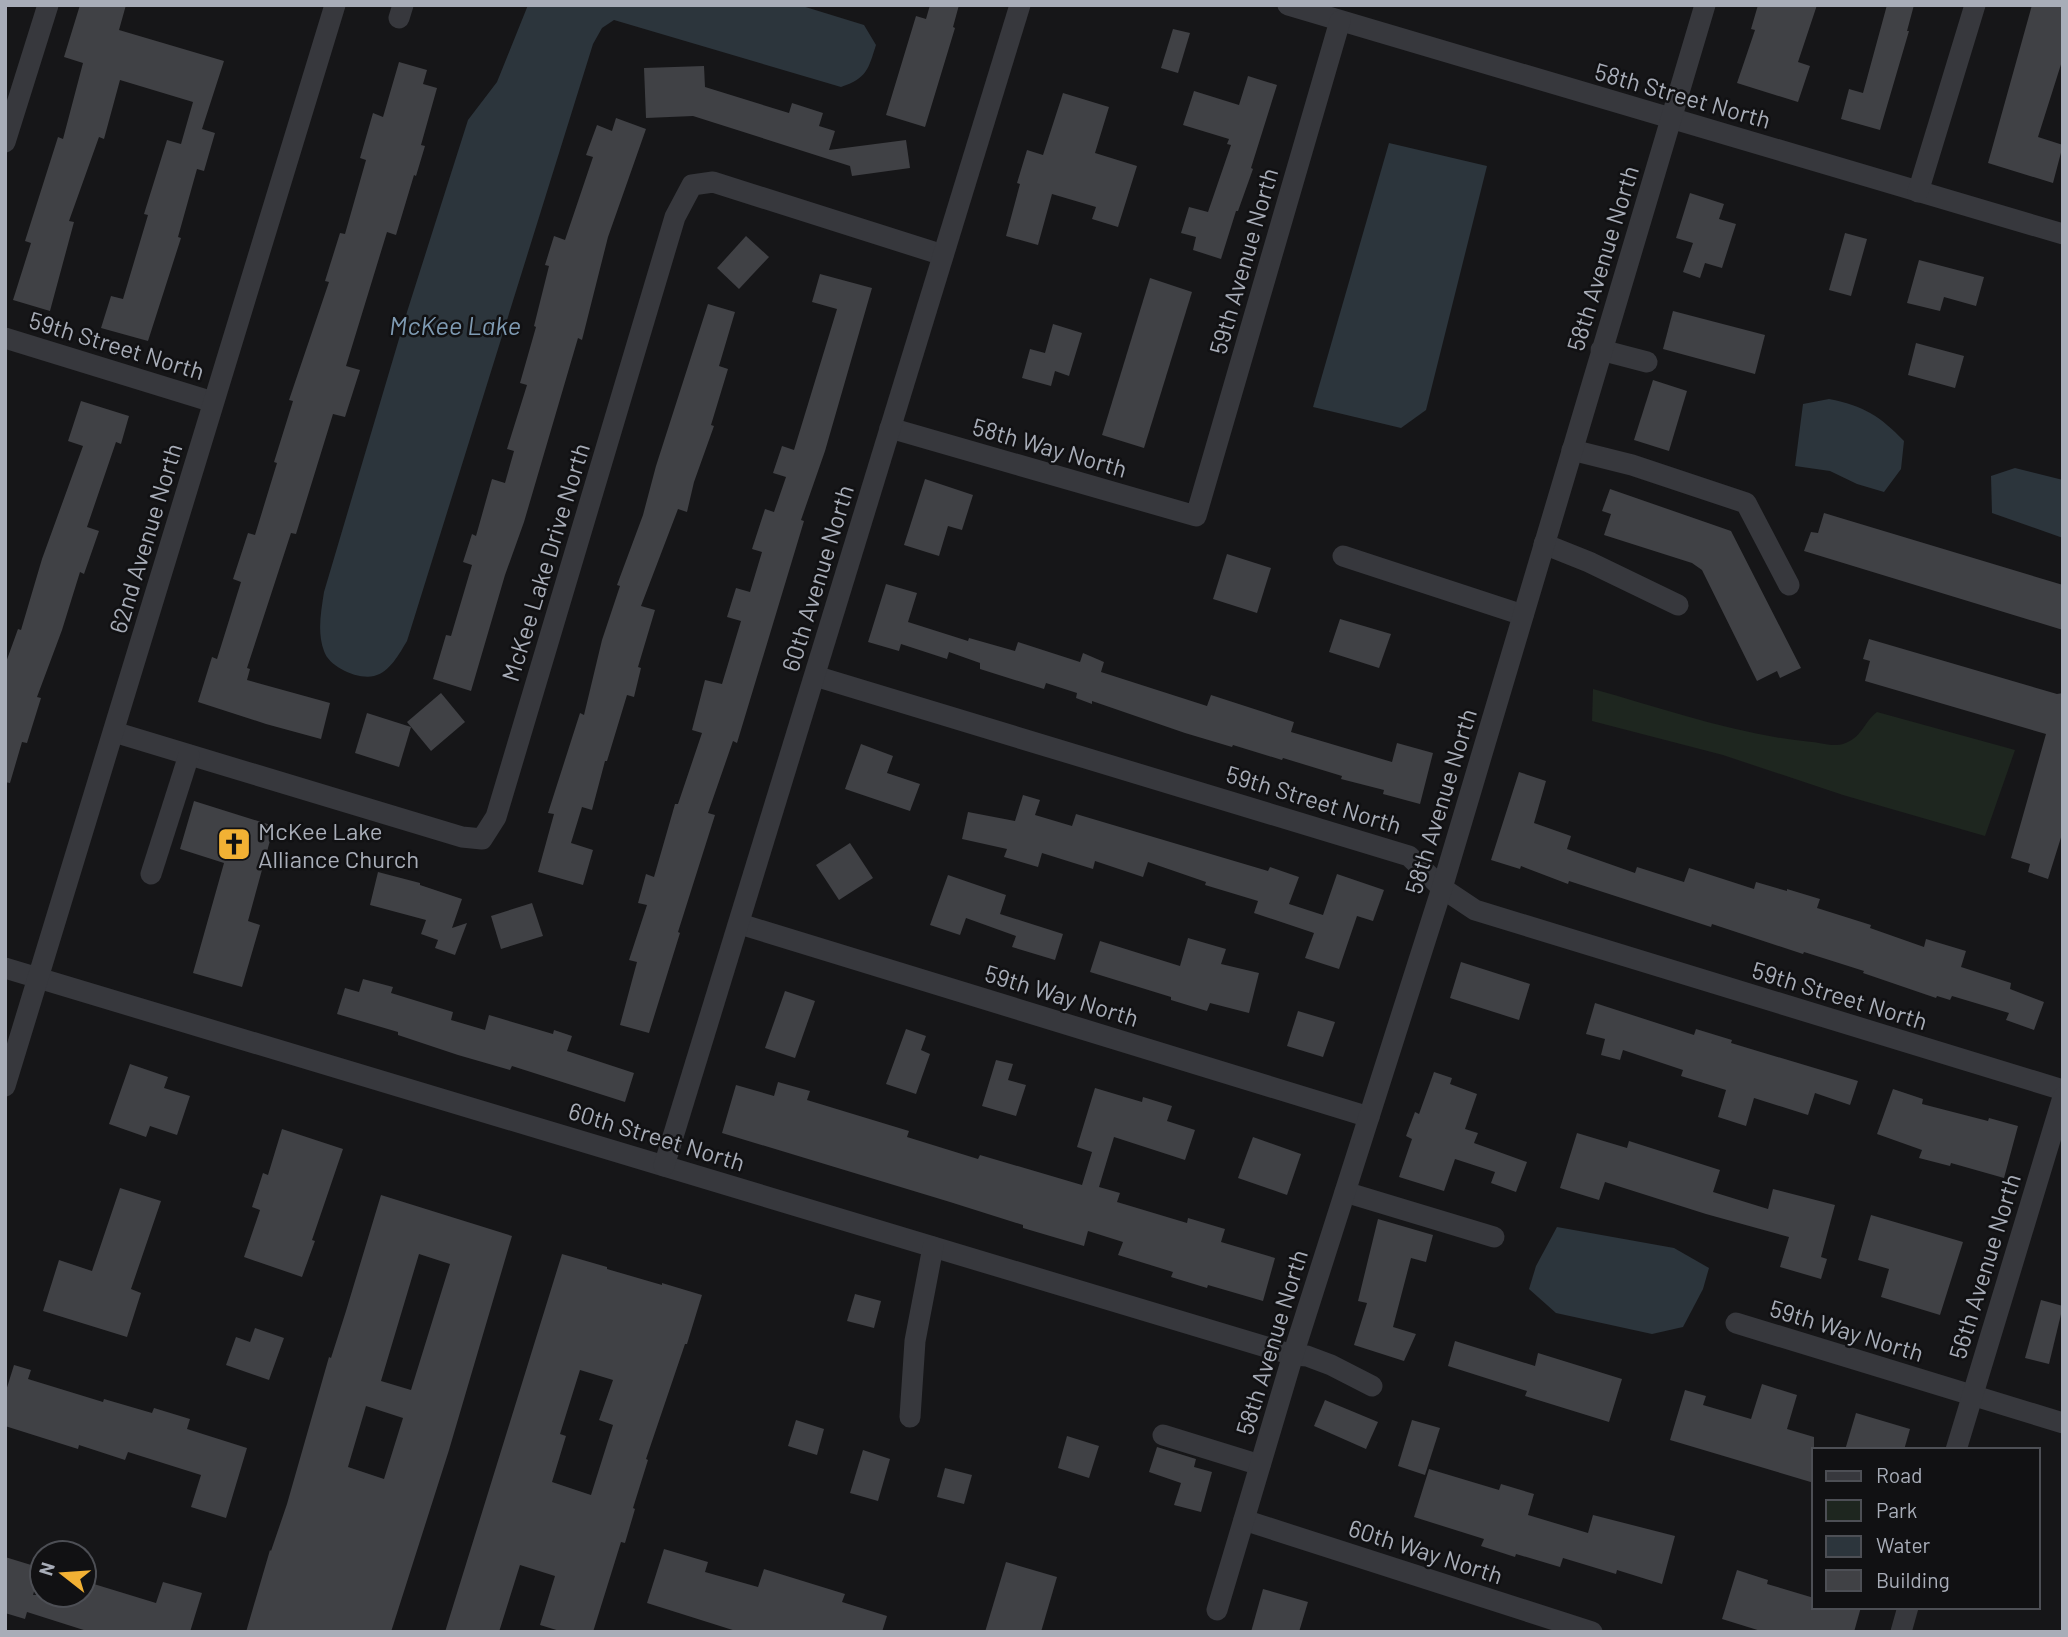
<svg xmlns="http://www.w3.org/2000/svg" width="2068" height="1637" viewBox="0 0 2068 1637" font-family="Barlow,sans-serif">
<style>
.green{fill:#1e261f}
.water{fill:#2c353c}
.building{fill:#404145;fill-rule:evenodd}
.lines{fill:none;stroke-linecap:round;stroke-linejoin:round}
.minor{stroke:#37383d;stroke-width:21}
.labels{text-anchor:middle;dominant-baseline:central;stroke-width:5;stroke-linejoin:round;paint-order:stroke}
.street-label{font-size:24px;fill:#a8adb8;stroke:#111113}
.poi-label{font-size:24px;fill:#a8adb8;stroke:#111113;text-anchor:start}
.water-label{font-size:26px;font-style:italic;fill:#7f9bb3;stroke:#111113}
</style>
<rect width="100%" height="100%" fill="#161618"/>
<!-- green -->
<path class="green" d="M1593,689C1665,709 1737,735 1812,742C1821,743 1834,747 1843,744C1862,738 1863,723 1877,712L2015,750L1985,836L1843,795L1723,755L1592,721Z"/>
<!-- water -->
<g class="water">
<path d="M528,5H799L864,25L876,45C868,70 867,78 841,87L614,20L602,28L593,44L407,641C399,654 390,672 374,676C358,680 329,667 324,651C317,632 321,612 324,592L407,312L468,120L497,82Z"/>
<polygon points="1389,143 1487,166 1426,410 1401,428 1313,407"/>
<path d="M1829,399C1864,406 1880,416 1904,441L1901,469L1884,492L1857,484L1830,471L1795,466L1803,404Z"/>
<polygon points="2015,468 2063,480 2063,538 1992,513 1991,476"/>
<polygon points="1557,1227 1674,1248 1709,1268 1703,1289 1683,1327 1652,1334 1556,1313 1529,1289 1536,1266"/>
</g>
<!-- building -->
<g class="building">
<polygon points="80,5 126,5 119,30 224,61 202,129 215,133 204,171 197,169 178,237 181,238 148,341 101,328 111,296 123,299 148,215 144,214 167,140 181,144 193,102 120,80 104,139 99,137 69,221 74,222 50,311 13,300 31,243 25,241 58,137 63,139 83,63 64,57"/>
<polygon points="930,5 959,5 953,27 955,28 925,127 886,115 916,16 926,19"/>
<polygon points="1758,5 1817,5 1798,62 1810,66 1798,102 1737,83 1755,30 1751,29"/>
<polygon points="1887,5 1914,5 1907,31 1909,31 1880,130 1841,119 1849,89 1863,93"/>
<polygon points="2032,5 2063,5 2063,58 2038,137 2063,145 2053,183 1988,163"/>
<polygon points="1173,29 1190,33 1178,73 1161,68"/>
<polygon points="399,62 427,70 423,84 437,88 421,145 425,146 416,176 414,175 396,235 387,232 346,366 360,370 345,417 333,414 296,534 291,533 247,668 250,669 247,680 330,703 321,739 266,724 198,702 212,657 217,659 241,582 233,579 248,533 255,535 277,463 274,462 293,401 289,400 329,282 325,281 340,233 345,234 366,160 360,158 373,113 383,117"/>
<polygon points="704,66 705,87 789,113 792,103 823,113 819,126 835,131 829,150 906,140 910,168 852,176 850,166 693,116 646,118 644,68"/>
<polygon points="1248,76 1277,85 1251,168 1253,169 1238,211 1236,211 1221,259 1193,250 1196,237 1181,233 1189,207 1208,212 1231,145 1227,144 1229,139 1183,125 1194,91 1239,105"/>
<polygon points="1063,93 1109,107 1095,153 1137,166 1118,227 1092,219 1096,207 1052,194 1038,245 1006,236 1020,184 1017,183 1027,150 1043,155"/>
<polygon points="616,118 646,129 608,237 582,340 578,338 524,522 505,575 471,691 433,679 446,635 451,636 472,565 463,562 472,534 476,536 492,479 505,483 514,451 507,449 527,385 520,383 536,327 534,326 549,266 545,265 554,236 565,240 593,157 586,155 597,125 612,131"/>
<polygon points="1690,193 1724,204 1719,219 1736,224 1722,268 1705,263 1700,278 1683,272 1693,243 1676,238"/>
<polygon points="1845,233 1867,239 1851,296 1829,290"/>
<polygon points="746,236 769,257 739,289 717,268"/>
<polygon points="1919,260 1984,277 1976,306 1944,297 1940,311 1907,303"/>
<polygon points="820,274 872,288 825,451 801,520 804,521 737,743 733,741 708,813 715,815 678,932 680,933 649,1033 620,1025 637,962 629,960 647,905 638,903 646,874 654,877 675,804 678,804 702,733 692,730 705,680 722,684 741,621 727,617 736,588 750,592 762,552 752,549 765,509 774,512 786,477 773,473 782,446 794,450 837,309 812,302"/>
<polygon points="1150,278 1192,292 1144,448 1102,435"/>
<polygon points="708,304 735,312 719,366 728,369 711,425 714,426 694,482 687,512 678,509 641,606 655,610 638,667 641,668 634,697 627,695 607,761 605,761 592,810 582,807 571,843 593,850 583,885 538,872 554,814 548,813 580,713 584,715 602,640 620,586 617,585 643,515 656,466"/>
<polygon points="1673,311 1765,335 1755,374 1663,349"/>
<polygon points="1053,324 1082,333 1069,376 1055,371 1051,386 1022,378 1030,349 1045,353"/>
<polygon points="1916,343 1964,356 1955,388 1908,375"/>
<polygon points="1653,380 1687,391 1669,451 1634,440"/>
<polygon points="81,401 129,416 121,444 116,442 87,527 99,531 84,574 80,572 62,630 37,697 41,698 27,743 22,742 10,783 5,782 5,665 18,629 21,630 42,559 83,446 68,441"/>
<polygon points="925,479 973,495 962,530 948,526 939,556 904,545"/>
<polygon points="1610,489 1731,531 1801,668 1780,678 1777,671 1757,681 1702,570 1692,563 1604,535 1611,514 1602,511"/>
<polygon points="1824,513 2063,585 2063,630 1804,551 1811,532 1818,533"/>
<polygon points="1227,554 1271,568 1257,613 1213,599"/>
<polygon points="886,584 917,593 908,622 968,641 969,638 1015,651 1018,642 1080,662 1083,653 1104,662 1101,672 1207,706 1211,695 1294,722 1291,732 1392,762 1397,743 1433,753 1420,804 1383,794 1384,790 1341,779 1342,776 1283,758 1282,760 1233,745 1232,747 1185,733 1092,701 1092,704 1076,698 1077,693 1046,683 1044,689 980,669 980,663 949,652 947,659 901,644 899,651 868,642"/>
<polygon points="1340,619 1391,634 1379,668 1329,652"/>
<polygon points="1869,639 2057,694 2063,693 2063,831 2048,879 2028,872 2030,864 2011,858 2046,734 1865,681 1870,661 1863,659"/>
<polygon points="441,693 465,722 431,751 407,722"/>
<polygon points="367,713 411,727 399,767 355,753"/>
<polygon points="861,744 893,756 887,773 920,784 910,811 845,789"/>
<polygon points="1519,772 1546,781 1534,823 1571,836 1567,849 1635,873 1637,867 1684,882 1689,868 1754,889 1756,882 1787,891 1787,889 1820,899 1817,908 1871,925 1870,928 1924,947 1926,939 1966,951 1961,967 2011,983 2010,989 2044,1002 2034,1030 2006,1020 2009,1013 1952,996 1950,1000 1937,996 1936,998 1863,973 1864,971 1804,952 1803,954 1712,924 1711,927 1569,881 1568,884 1521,866 1520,869 1491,860"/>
<polygon points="1023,795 1040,800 1035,815 1072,826 1076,814 1268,871 1270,867 1299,877 1289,904 1323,915 1337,874 1384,890 1373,921 1357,916 1339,969 1305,958 1314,933 1254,913 1258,901 1205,885 1206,882 1148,862 1143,877 1095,861 1093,869 1042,853 1038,867 1004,857 1007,849 962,839 968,812 1015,821"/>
<polygon points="194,801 274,826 248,921 260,925 242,987 193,973 224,863 180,849"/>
<polygon points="850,843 873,878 839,900 816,865"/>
<polygon points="378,872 420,883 420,885 462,899 452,928 467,923 455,955 435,948 438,940 421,934 426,920 370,905"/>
<polygon points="948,875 1006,895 1000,914 1063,934 1055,960 1012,947 1016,936 966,918 960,935 930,925"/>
<polygon points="532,903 543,936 501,949 491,916"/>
<polygon points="1188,938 1226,949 1221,964 1259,973 1249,1013 1210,1003 1207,1011 1171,1000 1171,997 1090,972 1100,941 1180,966"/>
<polygon points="1461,962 1530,984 1519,1020 1450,998"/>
<polygon points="363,979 393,987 391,993 453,1012 451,1020 485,1030 489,1015 553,1034 554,1030 572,1036 567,1051 634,1073 625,1102 512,1066 510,1070 458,1055 398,1035 398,1032 337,1014 345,988 359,992"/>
<polygon points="785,991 815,1001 795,1058 765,1048"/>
<polygon points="1595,1003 1694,1035 1696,1029 1732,1040 1731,1043 1858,1081 1850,1105 1815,1093 1808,1115 1754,1098 1746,1126 1718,1117 1726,1090 1681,1076 1683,1070 1623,1050 1620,1060 1601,1055 1605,1039 1586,1034"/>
<polygon points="1298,1011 1335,1022 1323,1057 1287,1046"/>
<polygon points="906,1029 926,1036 921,1050 930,1054 916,1094 886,1084"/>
<polygon points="996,1060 1013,1064 1008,1080 1026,1085 1016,1116 982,1106"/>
<polygon points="130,1064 168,1077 164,1088 190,1096 177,1135 150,1126 146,1137 109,1124"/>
<polygon points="1434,1072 1452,1078 1450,1084 1477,1094 1465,1129 1478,1133 1474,1143 1527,1162 1516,1192 1491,1183 1495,1172 1455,1159 1444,1191 1399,1177 1412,1139 1406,1136 1415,1112 1419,1114"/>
<polygon points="778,1082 810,1091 807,1100 909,1131 907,1137 978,1159 980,1155 1082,1185 1092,1152 1077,1147 1095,1088 1142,1102 1143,1097 1172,1106 1167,1121 1195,1130 1185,1160 1114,1137 1099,1187 1120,1193 1117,1202 1187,1223 1188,1218 1225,1229 1221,1242 1275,1258 1263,1301 1208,1285 1207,1288 1171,1277 1173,1272 1118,1255 1123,1242 1088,1231 1084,1246 1023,1228 1023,1225 950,1202 722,1133 736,1085 774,1096"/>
<polygon points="1893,1089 1923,1099 1922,1104 1988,1121 1989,1118 2018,1126 2004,1178 1951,1163 1950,1166 1919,1158 1922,1150 1877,1134"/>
<polygon points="282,1129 343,1149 312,1240 315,1241 302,1277 244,1257 260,1210 252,1207 263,1173 268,1175"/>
<polygon points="1577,1133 1627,1148 1629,1141 1720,1170 1713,1192 1768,1209 1773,1189 1835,1205 1821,1257 1827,1259 1821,1279 1780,1267 1789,1237 1706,1214 1605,1182 1599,1200 1560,1188"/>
<polygon points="1253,1137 1301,1154 1287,1195 1238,1178"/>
<polygon points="120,1188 161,1201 131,1289 141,1293 127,1337 43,1311 59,1260 92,1271"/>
<path d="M381,1195L512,1236L449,1450L391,1632H246L270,1550L271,1551L287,1504L329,1357L331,1358L346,1311ZM419,1254L450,1264L411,1390L381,1381ZM366,1406L403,1418L384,1479L348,1467Z"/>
<polygon points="1871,1215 1963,1242 1940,1315 1881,1297 1889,1269 1858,1260"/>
<polygon points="1378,1219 1433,1235 1426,1262 1411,1258 1393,1327 1416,1334 1404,1361 1354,1345 1367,1303 1358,1301"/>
<path d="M562,1254L607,1267V1269L662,1285V1283L702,1295L687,1344H685L646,1459L648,1460L633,1508L635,1509L625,1543L621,1542L593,1632H563L540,1625L555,1576L520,1565L499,1632H445ZM580,1370L613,1380L599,1420L613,1425L591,1495L552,1482L566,1436L560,1434Z"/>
<polygon points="855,1294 881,1301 874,1328 847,1321"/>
<polygon points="2041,1300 2063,1306 2049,1364 2025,1358"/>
<polygon points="255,1328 284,1338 269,1380 226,1365 236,1337 250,1342"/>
<polygon points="1455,1341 1535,1366 1538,1353 1622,1379 1609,1422 1525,1396 1527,1391 1448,1366"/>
<polygon points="14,1365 31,1370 28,1379 103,1402 104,1399 152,1413 154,1408 190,1419 187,1429 247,1448 226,1518 191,1507 201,1475 128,1452 125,1460 79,1445 78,1449 5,1426 5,1394"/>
<polygon points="1762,1384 1797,1395 1787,1429 1814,1437 1814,1483 1670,1440 1685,1390 1706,1396 1703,1405 1751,1419"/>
<polygon points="1325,1400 1378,1422 1366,1449 1314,1426"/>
<polygon points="1856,1413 1910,1429 1904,1450 1845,1450"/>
<polygon points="796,1420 824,1429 817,1455 788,1446"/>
<polygon points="1412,1420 1440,1428 1425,1475 1398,1466"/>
<polygon points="1067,1436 1099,1446 1089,1478 1058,1468"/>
<polygon points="1157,1447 1196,1459 1194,1467 1212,1472 1201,1512 1174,1505 1181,1483 1149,1472"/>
<polygon points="863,1450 890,1459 878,1501 850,1493"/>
<polygon points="945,1468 972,1475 964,1504 937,1497"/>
<polygon points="1429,1469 1499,1490 1501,1484 1534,1494 1528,1515 1588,1533 1593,1515 1675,1536 1662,1584 1617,1570 1616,1574 1563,1558 1560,1567 1516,1554 1515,1557 1481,1546 1484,1539 1414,1517"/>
<polygon points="664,1549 708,1562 705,1572 758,1587 764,1569 845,1594 842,1602 887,1616 882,1632 739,1632 647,1603"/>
<polygon points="5,1557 41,1568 33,1595 84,1595 84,1581 156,1603 163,1582 202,1593 190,1632 90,1632 27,1612 25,1619 5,1613"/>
<polygon points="1006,1562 1057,1577 1041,1632 985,1632"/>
<polygon points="1737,1570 1768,1580 1767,1584 1814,1598 1811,1607 1861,1607 1854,1632 1764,1632 1722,1619"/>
<polygon points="1263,1589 1308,1602 1299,1632 1251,1632"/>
</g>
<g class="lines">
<!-- minor -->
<g class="minor">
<polyline points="1288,5 2063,234"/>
<polyline points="399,18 403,5"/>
<polyline points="5,142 48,5"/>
<polyline points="1918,192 1975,5"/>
<polyline points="5,338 213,402"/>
<polyline points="1601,350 1647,362"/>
<polyline points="890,428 1196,516 1340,21"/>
<polyline points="1572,450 1632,465 1746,503 1789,585"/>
<polyline points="1544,544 1589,562 1678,605"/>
<polyline points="1343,556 1523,615"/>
<polyline points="815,676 1409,856 1442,888 1475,910 2063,1090"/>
<polyline points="114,732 462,837 482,839 496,817 675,217 692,185 713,182 943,255"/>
<polyline points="151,874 189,755"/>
<polyline points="740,924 1369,1117"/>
<polyline points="5,968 1293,1355 1307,1356 1331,1365 1372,1386"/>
<polyline points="5,1086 335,5"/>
<polyline points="664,1166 1020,5"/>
<polyline points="1345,1192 1494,1237"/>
<polyline points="1736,1323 2063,1423"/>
<polyline points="910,1417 915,1341 933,1247"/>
<polyline points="1163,1435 1260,1465"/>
<polyline points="1956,1450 2063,1097"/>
<polyline points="1244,1520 1592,1632"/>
<polyline points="1217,1610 1293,1355 1442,888 1705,5"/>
<polyline points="1901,1632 1908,1607"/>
</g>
</g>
<!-- icons -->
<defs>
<g id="church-square" transform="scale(1.75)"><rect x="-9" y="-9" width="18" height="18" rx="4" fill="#f2b134" stroke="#111113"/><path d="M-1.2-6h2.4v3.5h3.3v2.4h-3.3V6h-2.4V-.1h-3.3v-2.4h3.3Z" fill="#111"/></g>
</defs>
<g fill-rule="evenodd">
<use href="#church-square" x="234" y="844"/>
</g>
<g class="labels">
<!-- street labels -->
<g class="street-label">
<text transform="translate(1683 95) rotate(16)">58th Street North</text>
<text transform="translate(1602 258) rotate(-73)">58th Avenue North</text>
<text transform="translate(1243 261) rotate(-74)">59th Avenue North</text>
<text transform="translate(117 345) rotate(17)">59th Street North</text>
<text transform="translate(1050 447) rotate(16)">58th Way North</text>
<text transform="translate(145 538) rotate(-73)">62nd Avenue North</text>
<text transform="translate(545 562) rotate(-73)">McKee Lake Drive North</text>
<text transform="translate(817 578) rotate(-73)">60th Avenue North</text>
<text transform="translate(1314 799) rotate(17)">59th Street North</text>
<text transform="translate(1440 801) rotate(-73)">58th Avenue North</text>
<text transform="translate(1062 995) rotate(17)">59th Way North</text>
<text transform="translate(1840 995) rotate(17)">59th Street North</text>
<text transform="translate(657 1136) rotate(17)">60th Street North</text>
<text transform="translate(1984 1266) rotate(-73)">56th Avenue North</text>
<text transform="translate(1847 1330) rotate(17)">59th Way North</text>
<text transform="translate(1271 1342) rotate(-73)">58th Avenue North</text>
<text transform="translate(1426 1551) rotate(18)">60th Way North</text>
</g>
<!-- poi labels -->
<g class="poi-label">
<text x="258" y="830">McKee Lake<tspan x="258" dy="28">Alliance Church</tspan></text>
</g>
<!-- water labels -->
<g class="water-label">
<text x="455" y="324">McKee Lake</text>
</g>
</g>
<!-- border -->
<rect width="2068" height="1637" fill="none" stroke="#a8adb8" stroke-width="14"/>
<!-- legend -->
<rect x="1812" y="1448" width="228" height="161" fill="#111113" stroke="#4d4f55" stroke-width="2"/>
<rect x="1826" y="1471" width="35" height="10" fill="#37383d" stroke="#4d4f55" stroke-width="2"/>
<text x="1876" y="1483" font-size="21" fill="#a8adb8">Road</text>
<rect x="1826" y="1500" width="35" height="21" fill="#1e261f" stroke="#4d4f55" stroke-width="2"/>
<text x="1876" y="1518" font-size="21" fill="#a8adb8">Park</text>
<rect x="1826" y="1536" width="35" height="21" fill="#2c353c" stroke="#4d4f55" stroke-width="2"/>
<text x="1876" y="1553" font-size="21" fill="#a8adb8">Water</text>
<rect x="1826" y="1570" width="35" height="21" fill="#404145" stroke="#4d4f55" stroke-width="2"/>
<text x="1876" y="1588" font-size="21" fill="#a8adb8">Building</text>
<!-- north arrow -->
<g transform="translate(63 1574) rotate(287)"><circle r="33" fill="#111113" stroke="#4d4f55" stroke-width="2"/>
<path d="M0-5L12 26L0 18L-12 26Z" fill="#f2b134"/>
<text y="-10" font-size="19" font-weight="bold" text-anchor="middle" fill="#a8adb8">N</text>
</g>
</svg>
